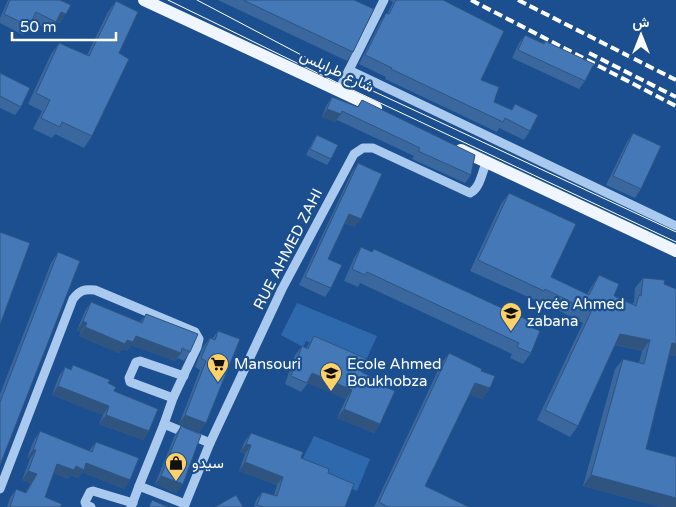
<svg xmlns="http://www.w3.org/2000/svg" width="676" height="507" viewBox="0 0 676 507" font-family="'Varela Round',Vazirmatn,sans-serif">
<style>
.pitch{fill:#2e69ad}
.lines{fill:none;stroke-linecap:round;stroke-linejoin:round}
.minor{stroke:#a9c9ee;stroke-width:9}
.major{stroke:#f0f6ff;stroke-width:12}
.tram{stroke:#fff;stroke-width:1}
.rail{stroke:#fff;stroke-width:4;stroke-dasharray:9 4;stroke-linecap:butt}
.wall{fill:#3a679d}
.shaded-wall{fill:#305480}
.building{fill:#4478b7;stroke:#305480}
.labels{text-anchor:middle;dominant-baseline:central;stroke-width:4.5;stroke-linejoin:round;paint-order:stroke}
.street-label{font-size:15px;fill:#fff;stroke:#1b4f8f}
.poi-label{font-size:15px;fill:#fff;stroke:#1b4f8f;text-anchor:start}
</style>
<rect width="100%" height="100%" fill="#1b4f8f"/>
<!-- pitch -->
<g class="pitch">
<polygon points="297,303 377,336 363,367 306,341 303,347 281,335"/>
<polygon points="314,436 370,459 357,491 299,466"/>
</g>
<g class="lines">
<!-- minor -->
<g class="minor">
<polyline points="349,70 676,226"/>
<polyline points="339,90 384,0"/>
<polyline points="173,398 130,382 129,378 136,362 140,361 184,376"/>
<polyline points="139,486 164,424"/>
<path d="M0,489L73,299C80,290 84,289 95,290L195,332L199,339L197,347L173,398L164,424L210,443"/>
<polyline points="91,507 86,505 85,502 90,492 93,491 133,503"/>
<polyline points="131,507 139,486 185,504"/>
<path d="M184,507L210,443L282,289L354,154L363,148H373L470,193C480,188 482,173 486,163"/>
</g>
<!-- major -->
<g class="major">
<polyline points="144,0 376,108"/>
<polyline points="461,150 676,251"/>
</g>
<!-- tram -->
<g class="tram">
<polyline points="168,0 342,85 676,242"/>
<polyline points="197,0 345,78 676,232"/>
</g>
<!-- rail -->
<g class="rail">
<polyline points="471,0 676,106"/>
<polyline points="518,0 676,80"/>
<polyline points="589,53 676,97"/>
</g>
</g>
<!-- wall -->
<g class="wall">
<polygon points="8,0 60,0 66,14 60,23 56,22 50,30 31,22 23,35 0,23 0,18"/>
<polygon points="218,0 354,0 353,52 347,61"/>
<polygon points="390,0 443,0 481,80 494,102 511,110 515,104 530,131 524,140 499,128 497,132 385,79 386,77 359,64 380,22 386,13 387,14 393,2"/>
<polygon points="116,1 119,53 92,136 84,148 55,134 52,138 33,129 42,111 28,104 51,54 59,43 87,55 108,12"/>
<polygon points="525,35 543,43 545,41 585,81 579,89 512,58 519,43"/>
<polygon points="0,73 21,107 15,115 0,108"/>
<polygon points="332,97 357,107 362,100 471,175 465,183 412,159 414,156 337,120 335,122 322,117 326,106"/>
<polygon points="633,133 641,189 635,198 606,185 627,142"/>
<polygon points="317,135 331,159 327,165 306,155 313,141"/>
<polygon points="358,163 355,227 344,223 328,259 331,288 325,297 299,285 352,172"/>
<polygon points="509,193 551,277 587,294 592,286 599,275 614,296 632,304 634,302 635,288 643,278 664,284 676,289 676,356 669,355 646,449 676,507 661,507 583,486 615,369 623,359 639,363 642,351 615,345 578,426 570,437 537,420 583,323 538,300 537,301 470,271 501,204"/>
<polygon points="361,247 531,327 531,353 523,364 510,358 512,354 360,283 358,287 344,281 354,258"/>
<polygon points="58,252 0,465 0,394 51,263"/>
<polygon points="91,302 140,322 146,314 190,352 184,361 178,358 175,361 131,345 127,351 122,349 119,353 79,336 81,332 77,330 85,311"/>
<polygon points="218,331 200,432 179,424 200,370 195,367 203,347 210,338 212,339"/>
<polygon points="314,336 376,383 380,424 374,433 337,418 346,399 308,383 301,392 285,384 295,355 302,346 306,348"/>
<polygon points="449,353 481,371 490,388 482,399 469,394 425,486 469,507 374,507 441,364"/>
<polygon points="73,365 108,383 114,391 149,431 143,440 99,424 103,415 52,395 59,376 65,367 70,370"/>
<polygon points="181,426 183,484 176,493 155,484 175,435"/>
<polygon points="40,431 89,451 96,442 130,480 124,489 82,472 78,478 70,475 68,479 54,473 45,497 60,507 7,507 10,498 16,489 25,493 31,483 22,480 30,459 27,458 34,440"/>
<polygon points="251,433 301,458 328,473 345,507 254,507 256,500 262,492 274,495 277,485 239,471 245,454 240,452 245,441"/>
</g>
<!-- shaded-wall -->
<g class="shaded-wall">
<polygon points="61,12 66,14 60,23 55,21"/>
<polygon points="327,109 341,114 335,122 322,117"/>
<polygon points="349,214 361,219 355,227 343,222"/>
<polygon points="83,321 87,323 81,332 77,330"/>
<polygon points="85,327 127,340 136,336 181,353 175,361 131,345 127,351 122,349 119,353 79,336"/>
<polygon points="620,334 650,340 642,351 613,344"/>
<polygon points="672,343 676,344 676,356 664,354"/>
<polygon points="312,373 352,390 346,399 305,382"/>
<polygon points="475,383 490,388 482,399 467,394"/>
<polygon points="58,386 109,406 103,415 52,395"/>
<polygon points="344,409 380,424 374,433 337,418"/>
<polygon points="106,415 149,431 143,440 99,424"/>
<polygon points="185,415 206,423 200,432 179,424"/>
<polygon points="246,444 251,445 245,454 240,452"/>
<polygon points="33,450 36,450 30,459 27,458"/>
<polygon points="245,462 283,477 277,485 239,471"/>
<polygon points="86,463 130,480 124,489 82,472 78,478 70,475 68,479 51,472 57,464 76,466"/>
<polygon points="28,471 37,474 31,483 22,480"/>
<polygon points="591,475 676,498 676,507 661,507 583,486"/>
<polygon points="161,476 183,484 176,493 155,484"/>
</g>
<!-- building -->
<g class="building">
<polygon points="10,0 60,0 71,5 66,14 61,12 56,22 36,12 29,26 4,14"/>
<polygon points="243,0 354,0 374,9 353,52"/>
<polygon points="396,0 443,0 504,31 481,80 499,87 494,102 512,110 515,104 538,115 530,131 505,118 503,122 391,69 392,68 365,55 386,13 389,14"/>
<polygon points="116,1 138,12 119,53 129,59 92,136 62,122 60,127 41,118 50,100 36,93 59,43 89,56"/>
<polygon points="525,35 544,44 545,41 594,64 585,81 518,50"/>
<polygon points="0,73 30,88 21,107 0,96"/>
<polygon points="332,97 358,107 362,100 475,155 471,175 418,151 420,148 342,111 341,114 327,109"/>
<polygon points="633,133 661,146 641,189 613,176"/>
<polygon points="317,135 338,145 331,159 310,149"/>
<polygon points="358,163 382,174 361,219 349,214 328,259 342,265 331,288 305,277"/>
<polygon points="509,193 576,224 551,277 589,295 599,275 619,284 614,296 636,306 639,295 641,296 643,278 665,280 664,284 676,289 676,344 672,343 646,449 676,457 676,498 591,475 623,359 644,364 650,340 620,334 578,426 545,410 591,312 545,289 544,291 478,260"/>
<polygon points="0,232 30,243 0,325"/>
<polygon points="361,247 372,252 374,249 532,322 531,327 540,331 531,353 517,347 519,343 367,272 365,275 352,269"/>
<polygon points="58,252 80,261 0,465 0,402"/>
<polygon points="91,302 142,323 146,314 198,334 190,352 182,348 181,353 136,336 133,342 127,340 125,344 85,327 87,323 83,321"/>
<polygon points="218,331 240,339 206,423 185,415 206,361 201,358 210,338 215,340"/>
<polygon points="314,336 367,359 361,372 377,379 376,383 395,391 380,424 344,409 352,390 312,373 307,383 291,376 302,346 308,349"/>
<polygon points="449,353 482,369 481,371 495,376 490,388 475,383 425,486 469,507 388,507 379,502"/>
<polygon points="73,365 110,380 108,383 116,387 114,391 158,409 149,431 106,415 109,406 58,386 65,367 71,370"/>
<polygon points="181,426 201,435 183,484 161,476"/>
<polygon points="40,431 92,452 96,442 139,458 130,480 86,463 84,470 76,466 74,470 57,464 45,497 62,504 60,507 10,507 16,489 26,493 37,474 28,471 36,450 33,450"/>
<polygon points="251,433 303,452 301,458 329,469 328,473 354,484 345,507 264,507 257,505 262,492 277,496 283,477 245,462 251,445 246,444"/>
<polygon points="236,495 243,507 215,507"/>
<polygon points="152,500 168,507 149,507"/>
</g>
<!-- icons -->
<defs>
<g id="school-pin" transform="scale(1.125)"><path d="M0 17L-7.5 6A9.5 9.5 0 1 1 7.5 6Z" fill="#ffd166" stroke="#1b4f8f"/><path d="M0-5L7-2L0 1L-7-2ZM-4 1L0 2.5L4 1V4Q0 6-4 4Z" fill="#111"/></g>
<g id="supermarket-pin" transform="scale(1.125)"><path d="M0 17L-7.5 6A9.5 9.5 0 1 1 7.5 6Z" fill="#ffd166" stroke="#1b4f8f"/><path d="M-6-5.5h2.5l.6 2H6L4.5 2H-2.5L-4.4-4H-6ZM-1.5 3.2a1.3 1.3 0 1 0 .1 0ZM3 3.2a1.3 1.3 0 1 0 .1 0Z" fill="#111"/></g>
<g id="shop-pin" transform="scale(1.125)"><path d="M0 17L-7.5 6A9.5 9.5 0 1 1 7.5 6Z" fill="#ffd166" stroke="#1b4f8f"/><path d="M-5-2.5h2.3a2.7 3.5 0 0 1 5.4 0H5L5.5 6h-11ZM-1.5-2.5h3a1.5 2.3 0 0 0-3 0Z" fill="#111"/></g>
</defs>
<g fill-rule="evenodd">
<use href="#school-pin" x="511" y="313"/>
<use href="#supermarket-pin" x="218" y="364"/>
<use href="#school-pin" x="331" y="373"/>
<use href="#shop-pin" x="176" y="463"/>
</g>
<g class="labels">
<!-- street labels -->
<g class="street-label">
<text transform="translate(337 71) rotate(25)">شارع طرابلس</text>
<text transform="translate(288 249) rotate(-63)">RUE AHMED ZAHI</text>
</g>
<!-- poi labels -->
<g class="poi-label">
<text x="527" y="304">Lycée Ahmed<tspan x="527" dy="17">zabana</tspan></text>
<text x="234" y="364">Mansouri</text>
<text x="347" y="364">Ecole Ahmed<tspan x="347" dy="17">Boukhobza</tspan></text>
<text x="192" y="463">سيدو</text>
</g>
</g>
<!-- north arrow -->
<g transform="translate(641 35)" stroke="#1b4f8f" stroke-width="4" paint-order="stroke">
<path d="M0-4L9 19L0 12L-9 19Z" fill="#ffffff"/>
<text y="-8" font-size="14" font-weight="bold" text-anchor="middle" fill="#ffffff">ش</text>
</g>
<!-- scale -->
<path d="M12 32v8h104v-8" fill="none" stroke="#ffffff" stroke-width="2.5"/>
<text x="20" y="32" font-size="15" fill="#ffffff" stroke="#1b4f8f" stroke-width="4" paint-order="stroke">50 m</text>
</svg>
